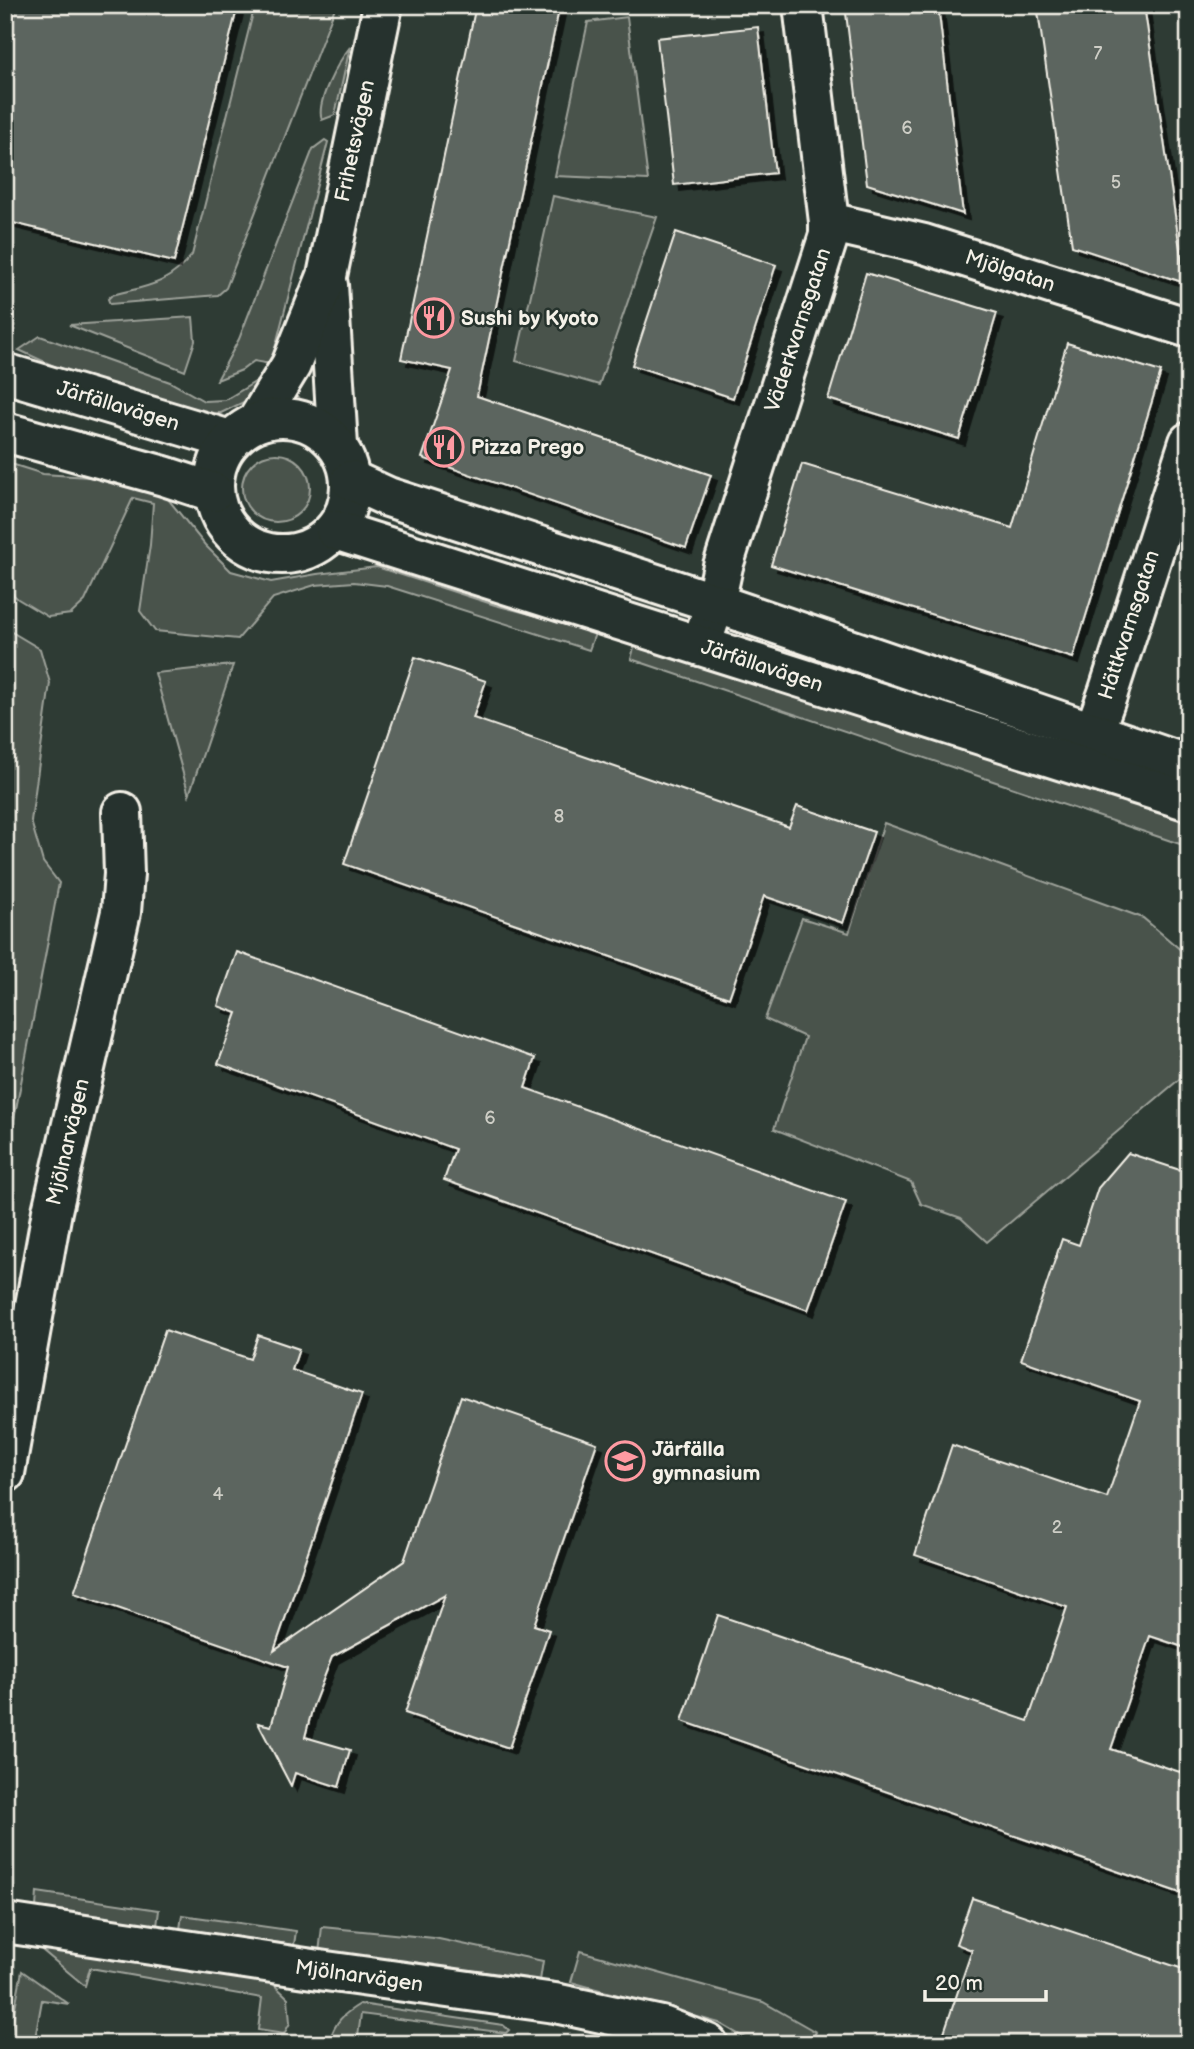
<svg xmlns="http://www.w3.org/2000/svg" width="1194" height="2049" viewBox="0 0 1194 2049" font-family="'Balsamiq Sans',sans-serif">
<style>
.green{fill:#48524c;stroke:#9ea29a;stroke-width:2}
.building{fill:#5c655e;stroke:#f4f1e8;stroke-width:2;filter:url(#shadow)}
.lines{fill:none;stroke-linecap:round;stroke-linejoin:round}
.minor-casing{stroke:#f4f1e8;stroke-width:44}
.tertiary-casing{stroke:#f4f1e8;stroke-width:44}
.minor{stroke:#26332d;stroke-width:38}
.tertiary{stroke:#26332d;stroke-width:38}
.labels{text-anchor:middle;dominant-baseline:central;stroke-width:5;stroke-linejoin:round;paint-order:stroke}
.number-label{font-size:18px;fill:#cecec6}
.street-label{font-size:21px;fill:#f4f1e8;stroke:#26332d}
.poi-label{font-size:21px;font-weight:bold;fill:#f4f1e8;stroke:#26332d;text-anchor:start}
</style>
<defs>
<filter id="shadow"><feDropShadow dx="6" dy="6" stdDeviation="0" flood-color="#0009"/></filter>
</defs>
<rect width="100%" height="100%" fill="#2e3b34"/>
<filter id="ink" filterUnits="userSpaceOnUse"><feTurbulence type="fractalNoise" baseFrequency=".0143" numOctaves="2"/><feDisplacementMap in="SourceGraphic" scale="14" xChannelSelector="R" yChannelSelector="G"/><feConvolveMatrix kernelMatrix="1 2 1 2 8 2 1 2 1" color-interpolation-filters="sRGB"/></filter>
<g filter="url(#ink)">
<!-- green -->
<g class="green">
<path d="M255,5H336L226,288L218,295L110,304L108,299L112,295C147,286 168,285 192,255Z"/>
<polygon points="627,17 648,180 555,176 588,22"/>
<path d="M350,47L335,115L322,120C315,103 338,62 350,47Z"/>
<polygon points="325,140 328,142 271,364 254,361 242,370 217,380 239,339 313,149"/>
<polygon points="553,196 657,217 599,385 516,361"/>
<polygon points="193,317 195,341 185,371 69,325"/>
<polygon points="40,336 170,382 204,401 225,400 260,379 254,397 221,413 177,413 134,403 19,350"/>
<circle cx="276" cy="488" r="34"/>
<polygon points="5,462 43,474 134,480 160,489 205,545 231,571 271,582 317,574 377,567 495,605 596,631 589,650 387,586 354,582 315,585 273,598 238,639 155,631 140,611 150,545 153,503 133,498 85,601 71,614 48,617 18,599 5,587"/>
<polygon points="5,628 40,649 50,683 31,821 43,862 59,883 5,1167"/>
<polygon points="638,633 1189,813 1189,847 631,659"/>
<polygon points="233,665 189,795 155,673"/>
<polygon points="884,823 1143,918 1189,957 1189,1071 987,1242 961,1218 921,1204 911,1182 774,1129 805,1037 765,1019 802,918 849,933"/>
<polygon points="37,1892 159,1910 157,1926 36,1908"/>
<polygon points="182,1915 296,1931 294,1945 180,1929"/>
<polygon points="322,1927 434,1938 543,1961 539,1987 319,1953"/>
<polygon points="30,1940 269,1980 288,1998 290,2023 284,2034 258,2030 262,1998 90,1968 85,1986"/>
<polygon points="580,1951 763,2002 816,2032 809,2044 755,2044 719,2023 571,1982"/>
<polygon points="22,1971 69,2004 42,2000 34,2044 8,2044"/>
<path d="M360,2004L503,2025L509,2030L506,2033L361,2014L357,2044L329,2041C336,2021 342,2015 360,2004Z"/>
</g>
<!-- building -->
<g class="building">
<polygon points="5,5 238,5 174,262 5,221"/>
<polygon points="476,5 560,5 477,396 711,475 686,548 422,458 452,370 401,359"/>
<polygon points="845,5 938,5 963,214 867,184"/>
<polygon points="1037,5 1144,5 1185,283 1072,246"/>
<polygon points="758,27 775,173 674,185 657,38"/>
<polygon points="676,232 776,265 733,398 632,365"/>
<polygon points="866,273 997,313 959,439 828,399"/>
<polygon points="1067,343 1161,372 1073,658 771,565 802,464 1012,528"/>
<polygon points="415,657 486,681 473,718 789,827 797,806 874,832 843,923 764,896 729,998 344,864"/>
<polygon points="237,952 535,1058 525,1088 846,1202 808,1310 444,1180 455,1149 218,1064 237,1013 218,1006"/>
<polygon points="1128,1153 1189,1173 1189,1649 1150,1636 1111,1749 1189,1775 1189,1896 682,1721 718,1615 1028,1721 1067,1607 915,1555 952,1445 1107,1498 1140,1401 1021,1360 1062,1239 1079,1245 1098,1188"/>
<polygon points="165,1330 250,1359 258,1335 299,1349 292,1370 362,1394 274,1651 404,1561 461,1396 597,1443 534,1625 549,1630 509,1748 405,1713 445,1595 332,1657 313,1706 305,1737 350,1750 339,1787 295,1773 291,1786 258,1723 271,1726 288,1667 74,1593"/>
<polygon points="972,1898 1189,1971 1189,2044 940,2044 972,1950 956,1944"/>
</g>
<g class="lines">
<!-- minor casing -->
<g class="minor-casing">
<g id="minor">
<polyline points="829,222 924,244 1189,328"/>
<polyline points="328,285 338,446"/>
<polyline points="257,421 291,365 327,276 383,5"/>
<polyline points="701,646 715,603 723,566 829,235 829,222 803,5"/>
<polyline points="1083,762 1108,693 1189,442"/>
<polyline points="5,1473 52,1211 121,912 124,874 122,812"/>
<polyline points="5,1923 326,1971 555,2003 662,2026 708,2044"/>
</g>
</g>
<!-- tertiary casing -->
<g class="tertiary-casing">
<g id="tertiary">
<polyline points="5,373 230,440"/>
<circle cx="282" cy="486" r="68"/>
<polyline points="5,432 164,476 213,492"/>
<polyline points="351,480 388,497 715,603 1189,765"/>
<polyline points="335,530 1189,801"/>
</g>
</g>
<!-- minor -->
<use href="#minor" class="minor"/>
<!-- tertiary -->
<use href="#tertiary" class="tertiary"/>
</g>
</g>
<!-- icons -->
<defs>
<g id="restaurant-ring" transform="scale(2.0125)"><circle r="9.5" fill="#26332d" stroke="#ff9aa2" stroke-width="1.5"/><path d="M-5-6h1v4h1v-4h1v4h1v-4h1v5L-1.5 .5V6h-2V.5L-5-1ZM5-6V6H3V1.5H1.5Q1.5-4 5-6Z" fill="#ff9aa2"/></g>
<g id="school-ring" transform="scale(2.0125)"><circle r="9.5" fill="#26332d" stroke="#ff9aa2" stroke-width="1.5"/><path d="M0-5L7-2L0 1L-7-2ZM-4 1L0 2.5L4 1V4Q0 6-4 4Z" fill="#ff9aa2"/></g>
</defs>
<g fill-rule="evenodd">
<use href="#restaurant-ring" x="434" y="318"/>
<use href="#restaurant-ring" x="444" y="447"/>
<use href="#school-ring" x="625" y="1461"/>
</g>
<g class="labels">
<!-- number labels -->
<g class="number-label">
<text x="1098" y="53">7</text>
<text x="907" y="128">6</text>
<text x="1116" y="182">5</text>
<text x="559" y="816">8</text>
<text x="490" y="1118">6</text>
<text x="218" y="1494">4</text>
<text x="1057" y="1527">2</text>
</g>
<!-- street labels -->
<g class="street-label">
<text transform="translate(355 141) rotate(-78)">Frihetsvägen</text>
<text transform="translate(1010 271) rotate(18)">Mjölgatan</text>
<text transform="translate(798 330) rotate(-72)">Väderkvarnsgatan</text>
<text transform="translate(118 406) rotate(17)">Järfällavägen</text>
<text transform="translate(1129 625) rotate(-72)">Hättkvarnsgatan</text>
<text transform="translate(762 666) rotate(18)">Järfällavägen</text>
<text transform="translate(68 1142) rotate(-77)">Mjölnarvägen</text>
<text transform="translate(359 1976) rotate(8)">Mjölnarvägen</text>
</g>
<!-- poi labels -->
<g class="poi-label">
<text x="461" y="318">Sushi by Kyoto</text>
<text x="471" y="447">Pizza Prego</text>
<text x="652" y="1449">Järfälla<tspan x="652" dy="24">gymnasium</tspan></text>
</g>
</g>
<!-- margin -->
<rect width="1194" height="2049" fill="none" stroke="#26332d" stroke-width="28"/>
<rect x="14" y="14" width="1166" height="2021" fill="none" stroke="#f4f1e8" stroke-width="2.5" filter="url(#ink)"/>
<!-- scale -->
<path d="M925 1990v10h121v-10" fill="none" stroke="#f4f1e8" stroke-width="3.5"/>
<text x="935" y="1990" font-size="21" fill="#f4f1e8" stroke="#26332d" stroke-width="5" paint-order="stroke">20 m</text>
</svg>
